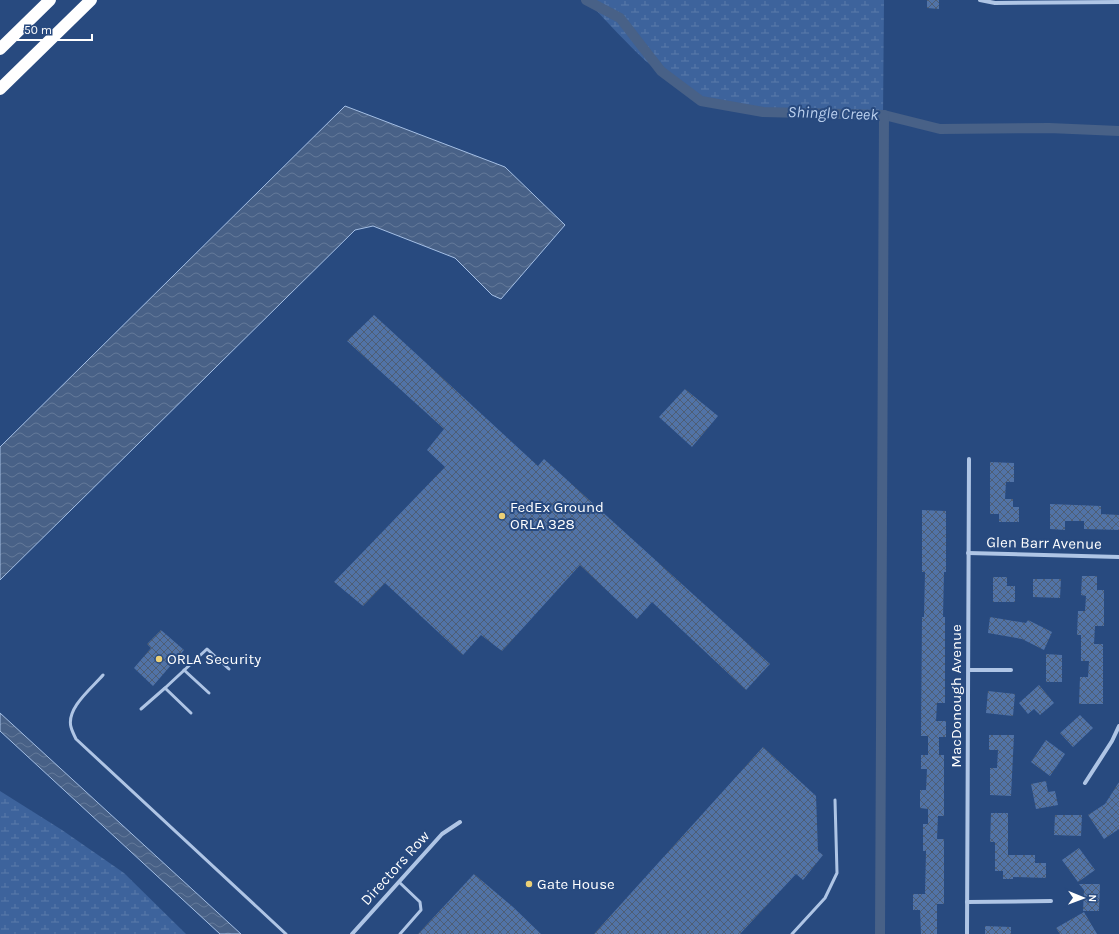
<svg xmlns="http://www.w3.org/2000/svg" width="1119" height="934" viewBox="0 0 1119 934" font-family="Karla,sans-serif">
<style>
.wetland{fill:url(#wetland-marsh)}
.water{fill:url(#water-waves);stroke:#a4bfe5}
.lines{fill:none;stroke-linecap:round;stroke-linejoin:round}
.canal{stroke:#486187;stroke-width:10}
.building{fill:url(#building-cross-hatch)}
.service{stroke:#afc5e5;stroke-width:3}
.minor{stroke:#afc5e5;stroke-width:4}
.motorway{stroke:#fff;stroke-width:12}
.poi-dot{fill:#ecd076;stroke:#284a7f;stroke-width:1.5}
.labels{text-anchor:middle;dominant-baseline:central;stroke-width:4;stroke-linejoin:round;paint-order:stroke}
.poi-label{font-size:15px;fill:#fff;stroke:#284a7f;text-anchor:start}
.street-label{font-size:15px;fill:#fff;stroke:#284a7f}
.water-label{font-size:16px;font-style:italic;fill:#bacfed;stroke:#284a7f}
</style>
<defs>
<pattern id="wetland-marsh" width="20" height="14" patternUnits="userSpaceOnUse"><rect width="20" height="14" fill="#3d639c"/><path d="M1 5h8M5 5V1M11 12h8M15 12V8" fill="none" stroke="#5a7aab"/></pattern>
<pattern id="water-waves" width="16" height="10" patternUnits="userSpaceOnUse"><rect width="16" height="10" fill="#486187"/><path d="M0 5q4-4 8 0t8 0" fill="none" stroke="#637999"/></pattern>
<pattern id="building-cross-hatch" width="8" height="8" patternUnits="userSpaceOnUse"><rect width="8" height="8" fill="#5173a7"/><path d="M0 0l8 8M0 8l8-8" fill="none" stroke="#4e5e75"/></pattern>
</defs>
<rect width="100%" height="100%" fill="#284a7f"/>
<!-- wetland -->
<g class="wetland">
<path d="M586,0H884L883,116C834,114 739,119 697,97C652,75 620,34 586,0Z"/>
<polygon points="0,791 62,830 124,873 186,934 0,934"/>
</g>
<!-- water -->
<g class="water">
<polygon points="345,106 505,167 565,225 501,299 492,295 455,258 373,226 355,230 0,580 0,447"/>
<polygon points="0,713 241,934 220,934 0,731"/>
</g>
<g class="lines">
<!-- canal -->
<g class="canal">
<polyline points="586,0 620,18 661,71 701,101 763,112 884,115 940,129 1049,128 1119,131"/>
<polyline points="880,934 884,115"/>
</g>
</g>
<!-- building -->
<g class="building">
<polygon points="927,0 939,0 939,9 927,8"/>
<polygon points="374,315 538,466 544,459 770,664 746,690 652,602 637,619 580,565 502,651 481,635 463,655 385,583 363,606 334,582 445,467 427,450 444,429 347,341"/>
<polygon points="685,389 718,416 692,447 659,417"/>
<polygon points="990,462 1014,463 1014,482 1006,482 1005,499 1013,499 1013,507 1019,507 1019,522 999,522 999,514 990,514"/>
<polygon points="1050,504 1101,506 1101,514 1119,515 1119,530 1084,529 1084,521 1065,521 1065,530 1050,529"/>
<polygon points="922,510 946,511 946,572 944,572 943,617 945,617 945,703 937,703 936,721 946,721 946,737 939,737 939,755 944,755 944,816 938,816 937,839 944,839 944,904 937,904 937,934 921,934 920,910 913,910 913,894 925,894 926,851 923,851 923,824 928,824 928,809 920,808 920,790 926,790 927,769 921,769 921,755 928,755 928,736 921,736 922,617 924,617 925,572 922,572"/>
<polygon points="1082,576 1097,576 1097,590 1104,590 1104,626 1095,626 1094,644 1103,644 1103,704 1079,704 1080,677 1088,677 1089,661 1081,661 1081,635 1077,635 1078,611 1085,611 1086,596 1081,595"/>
<polygon points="993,577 1007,577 1007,586 1015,586 1015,602 993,602"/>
<polygon points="1033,579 1061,579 1060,598 1033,597"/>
<polygon points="990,617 1026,623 1028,620 1052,632 1044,650 1022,639 988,633"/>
<polygon points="161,630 184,650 153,686 134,668 151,648 147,644"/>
<polygon points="1046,654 1062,655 1062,682 1046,682"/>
<polygon points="1039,685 1054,703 1040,715 1034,709 1028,714 1019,703"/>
<polygon points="988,691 1015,694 1013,716 986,713"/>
<polygon points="1080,715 1093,728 1073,747 1060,733"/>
<polygon points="989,735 1014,735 1011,796 990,795 990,768 997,768 998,750 989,750"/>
<polygon points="1046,740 1065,754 1050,776 1031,762"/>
<polygon points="763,747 816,796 818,851 823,855 803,880 796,874 740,934 594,934"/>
<polygon points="1046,781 1048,792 1055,791 1058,805 1036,809 1031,784"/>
<polygon points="1119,782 1119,829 1104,839 1088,815 1105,804"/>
<polygon points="991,813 1008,813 1008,855 1035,855 1035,863 1046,863 1046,878 1013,877 1013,879 1003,879 1003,871 995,871 995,842 990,842"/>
<polygon points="1055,815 1082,815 1081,836 1054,835"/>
<polygon points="1079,848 1095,870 1078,882 1062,860"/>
<polygon points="474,874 513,907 541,934 418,934"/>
<polygon points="1079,884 1100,884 1099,911 1083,911 1084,890"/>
<polygon points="1084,912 1097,934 1060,934 1056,928"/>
<polygon points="985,926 1011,927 1011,934 985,934"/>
</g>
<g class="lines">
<!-- service -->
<g class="service">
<polyline points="184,670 209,693"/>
<path d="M103,675C92,688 66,708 71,727C72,731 74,735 76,739L286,934"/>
<polyline points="165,688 207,649 229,669"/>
<polyline points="141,709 165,688 191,713"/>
<polyline points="399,882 420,902 421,910 400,934"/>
<polyline points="792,934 825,898 837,873 835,800"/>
</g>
<!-- minor -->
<g class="minor">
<polyline points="980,0 995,3 1119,2"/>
<polyline points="968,553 1119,557"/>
<polyline points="969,670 1011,670"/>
<polyline points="1085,783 1112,741 1119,726"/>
<polyline points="967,902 1051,901"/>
<polyline points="352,934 442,834 460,822"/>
<polyline points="967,934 969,459"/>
</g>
<!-- motorway -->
<g class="motorway">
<polyline points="0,49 50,0"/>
<polyline points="0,89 91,0"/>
</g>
</g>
<!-- markers -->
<g class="poi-dot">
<circle cx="502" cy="516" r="4"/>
<circle cx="159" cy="659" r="4"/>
<circle cx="529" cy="884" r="4"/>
</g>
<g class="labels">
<!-- poi labels -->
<g class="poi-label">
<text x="510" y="507">FedEx Ground<tspan x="510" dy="17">ORLA 328</tspan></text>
<text x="167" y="659">ORLA Security</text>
<text x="537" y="884">Gate House</text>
</g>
<!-- street labels -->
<g class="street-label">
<text transform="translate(1044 543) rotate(1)">Glen Barr Avenue</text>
<text transform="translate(956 696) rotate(-90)">MacDonough Avenue</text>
<text transform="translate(395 868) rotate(-48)">Directors Row</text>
</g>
<!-- water labels -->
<g class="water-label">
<text transform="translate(833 113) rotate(2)">Shingle Creek</text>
</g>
</g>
<!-- north arrow -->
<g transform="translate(1083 898) rotate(91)" stroke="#284a7f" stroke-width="3" paint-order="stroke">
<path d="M0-3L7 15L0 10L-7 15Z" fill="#ffffff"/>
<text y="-6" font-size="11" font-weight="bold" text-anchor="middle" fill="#ffffff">N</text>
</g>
<!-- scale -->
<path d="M18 34v6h74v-6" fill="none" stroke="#ffffff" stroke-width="2"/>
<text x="24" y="34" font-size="12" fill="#ffffff" stroke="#284a7f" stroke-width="3" paint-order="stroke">50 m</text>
</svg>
